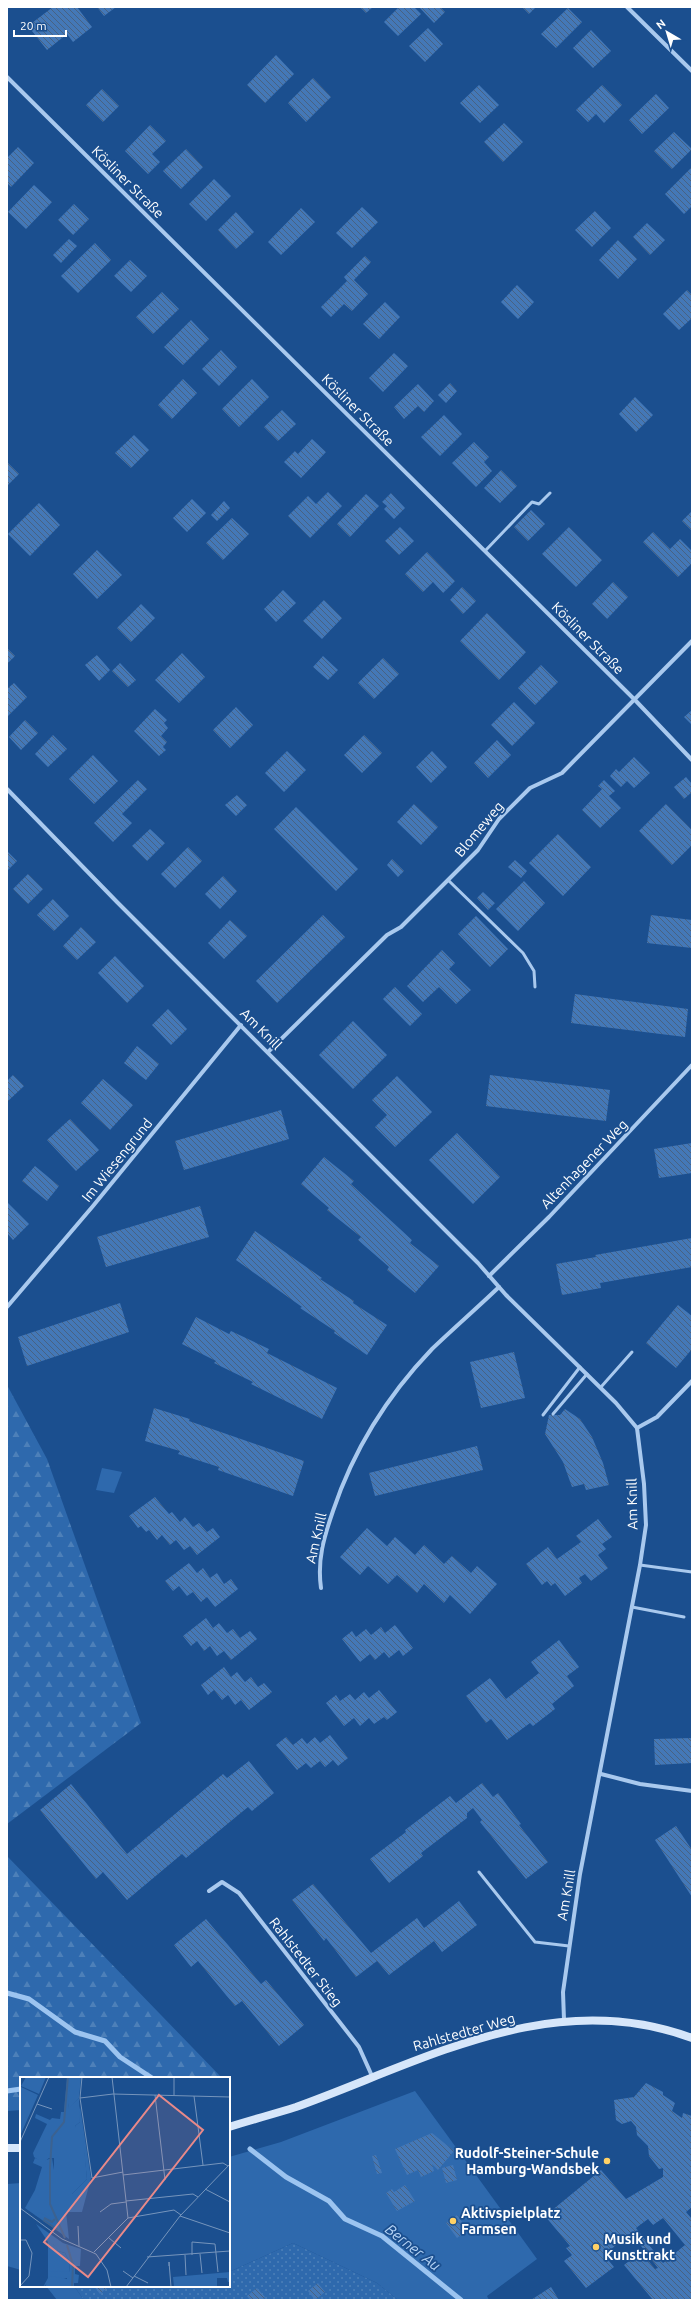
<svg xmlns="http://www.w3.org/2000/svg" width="699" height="2307" viewBox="0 0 699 2307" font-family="Ubuntu,sans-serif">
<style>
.forest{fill:url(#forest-firs)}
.park{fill:#2e69ad}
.garden{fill:url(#garden-dots)}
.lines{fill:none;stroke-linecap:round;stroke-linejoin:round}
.stream{stroke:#9cc4f0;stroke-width:5}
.building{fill:url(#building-back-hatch);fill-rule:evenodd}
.service{stroke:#a9c9ee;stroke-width:3}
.minor{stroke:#a9c9ee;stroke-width:4}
.secondary{stroke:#d6e6fa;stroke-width:8}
.poi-dot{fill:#ffd166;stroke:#1b4f8f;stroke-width:1.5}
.labels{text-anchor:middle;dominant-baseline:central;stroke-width:3.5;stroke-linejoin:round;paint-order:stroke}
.street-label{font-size:14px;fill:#fff;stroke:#1b4f8f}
.poi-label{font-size:14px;font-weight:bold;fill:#fff;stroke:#1b4f8f;text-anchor:start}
.water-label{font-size:15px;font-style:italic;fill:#b5d3f5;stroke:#1b4f8f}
.inset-river{fill:none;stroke:#3c6290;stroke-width:2}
.inset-road{fill:none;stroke:#7695bc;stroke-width:1}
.view{fill:#e88989;fill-opacity:0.15;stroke:#e88989;stroke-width:2}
.inset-edge{fill:none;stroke:#fff;stroke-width:2}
</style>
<defs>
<pattern id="forest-firs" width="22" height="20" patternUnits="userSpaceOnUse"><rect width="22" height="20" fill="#2e69ad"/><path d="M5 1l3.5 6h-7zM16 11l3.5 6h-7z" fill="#4d80b9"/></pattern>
<pattern id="garden-dots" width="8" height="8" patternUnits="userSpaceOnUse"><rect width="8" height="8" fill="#2e69ad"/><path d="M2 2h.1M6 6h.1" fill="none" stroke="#4d80b9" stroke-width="1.8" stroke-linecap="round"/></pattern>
<pattern id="building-back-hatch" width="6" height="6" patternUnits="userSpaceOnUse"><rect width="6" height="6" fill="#4478b7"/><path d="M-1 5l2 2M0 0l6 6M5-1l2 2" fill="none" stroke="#486282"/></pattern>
</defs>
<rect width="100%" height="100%" fill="#1b4f8f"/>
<!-- forest -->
<g class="forest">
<polygon points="7,1385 47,1459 141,1723 7,1824"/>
<polygon points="7,1856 222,2078 21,2078 21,2110 7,2111"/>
</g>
<!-- park -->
<g class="park">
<polygon points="102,1468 122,1472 114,1493 96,1490"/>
<polygon points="415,2091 537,2259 487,2296 489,2300 398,2300 377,2283 293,2243 229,2272 229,2157 281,2142"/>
<polygon points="21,2183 21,2270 7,2266 7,2184"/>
<polygon points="46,2286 74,2286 84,2300 57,2300"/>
</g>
<!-- garden -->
<polygon class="garden" points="293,2243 377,2283 398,2300 84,2300 74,2286 229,2286 229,2272"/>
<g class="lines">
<!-- stream -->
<g class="stream">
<polyline points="7,1993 29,1999 75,2032 105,2041 120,2057 152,2078"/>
<polyline points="7,2091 21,2089"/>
<polyline points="250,2149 286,2177 329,2201 345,2219 382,2236 461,2300"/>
</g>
</g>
<!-- building -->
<g class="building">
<polygon points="53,7 77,7 92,27 73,42 67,34 47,50 28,26"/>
<polygon points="97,7 116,7 104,16"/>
<polygon points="360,7 373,7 366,13"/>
<polygon points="399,7 414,7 421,14 398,36 384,22"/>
<polygon points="419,7 440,7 445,12 434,23"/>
<polygon points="522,7 536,7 529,14"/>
<polygon points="568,8 582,22 556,48 541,34"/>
<polygon points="428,28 443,44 425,62 409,46"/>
<polygon points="591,30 611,51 593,68 573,48"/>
<polygon points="276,55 294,74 265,103 247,85"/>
<polygon points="313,78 331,97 306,122 288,103"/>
<polygon points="479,85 499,105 480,123 460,103"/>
<polygon points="602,85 622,105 604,123 596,114 588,122 576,110"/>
<polygon points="102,89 119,106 103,122 86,105"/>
<polygon points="656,94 669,108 642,134 629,120"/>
<polygon points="504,123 523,142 503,162 484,142"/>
<polygon points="150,125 166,141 152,154 160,162 148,174 125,151"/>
<polygon points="674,132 692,149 672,169 654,151"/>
<polygon points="18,147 34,163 11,187 7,183 7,158"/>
<polygon points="186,149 203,167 181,189 163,171"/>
<polygon points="692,167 692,206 684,214 665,194"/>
<polygon points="214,179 231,196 206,221 189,204"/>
<polygon points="34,185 52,202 26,229 8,212"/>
<polygon points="74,204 89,219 73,235 58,220"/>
<polygon points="362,207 378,222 352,248 336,233"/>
<polygon points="301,208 315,222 281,255 268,242"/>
<polygon points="595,211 611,228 592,247 575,230"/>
<polygon points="236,212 254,232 236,249 218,230"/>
<polygon points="647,223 665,240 650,255 633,237"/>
<polygon points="69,239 77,246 61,263 53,255"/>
<polygon points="618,240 637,259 618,279 599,260"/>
<polygon points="95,243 111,260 78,293 61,276"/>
<polygon points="365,256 371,262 354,280 368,294 352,311 344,304 331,317 321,307 347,281 344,277"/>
<polygon points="130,260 147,276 131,292 114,276"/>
<polygon points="517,285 534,302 518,319 501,302"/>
<polygon points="687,290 692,295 692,318 679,330 663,314"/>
<polygon points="162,292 179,309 153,334 136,317"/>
<polygon points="385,302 400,317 379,339 363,324"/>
<polygon points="191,320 209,339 183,365 164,347"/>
<polygon points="221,350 237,367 219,386 202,369"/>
<polygon points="394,353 408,366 383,392 369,378"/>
<polygon points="183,379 197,393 172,419 158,405"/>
<polygon points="252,379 269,397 239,427 222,409"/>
<polygon points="450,383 457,391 446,403 438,395"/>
<polygon points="418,384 434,401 424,412 418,406 404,419 394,407"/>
<polygon points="635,397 653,415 636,432 619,414"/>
<polygon points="282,410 296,424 278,441 264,427"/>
<polygon points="444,415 462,434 440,456 421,437"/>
<polygon points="134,435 149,450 131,468 115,453"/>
<polygon points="312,439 326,452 301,478 284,462 295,451 298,454"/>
<polygon points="474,442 489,457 484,462 492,471 476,487 452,463"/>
<polygon points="7,462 19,474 7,486"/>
<polygon points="501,470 517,486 500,503 484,488"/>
<polygon points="328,492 342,506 310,538 288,516 308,496 316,504"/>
<polygon points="391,493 405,508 394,519 384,509 387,506 382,502"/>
<polygon points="366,494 379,506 350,537 337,524"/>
<polygon points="192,499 206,513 187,532 173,518"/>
<polygon points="224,501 230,508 217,521 211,515"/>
<polygon points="39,503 60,525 30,556 8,534"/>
<polygon points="531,510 545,524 528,541 514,527"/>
<polygon points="692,511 692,531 682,521"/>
<polygon points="232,518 249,534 223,560 206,543"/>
<polygon points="400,527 414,541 399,555 385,541"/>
<polygon points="569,527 602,560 576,587 542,554"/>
<polygon points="653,532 670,549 680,539 692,551 692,563 678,577 643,542"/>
<polygon points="97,550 122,575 97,599 73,574"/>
<polygon points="427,552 455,581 443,593 433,582 423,592 405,574"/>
<polygon points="613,582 628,597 607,619 592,604"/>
<polygon points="462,587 476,601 463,614 450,600"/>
<polygon points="283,590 296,603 276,622 264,609"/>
<polygon points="324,600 342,618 322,639 303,621"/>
<polygon points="141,604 155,618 131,642 117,628"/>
<polygon points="487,613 526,652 499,680 460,641"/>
<polygon points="7,648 15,656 7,664"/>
<polygon points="182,653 205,677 179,703 155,680"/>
<polygon points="97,655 110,670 99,681 85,665"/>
<polygon points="323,656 338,670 328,680 313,667"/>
<polygon points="383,658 399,674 374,699 358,683"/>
<polygon points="120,663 136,680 128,687 112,671"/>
<polygon points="541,665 558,682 535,705 518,688"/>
<polygon points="14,683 27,697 7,717 7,689"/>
<polygon points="514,702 535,723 512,746 491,725"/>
<polygon points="236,707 253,725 230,748 213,730"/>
<polygon points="155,709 167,720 164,723 168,728 161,736 167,742 163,747 166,750 159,756 134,731"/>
<polygon points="692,710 692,725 684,717"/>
<polygon points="25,720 38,733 21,750 9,737"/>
<polygon points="53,735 67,749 48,767 35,754"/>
<polygon points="364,735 382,753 362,773 344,755"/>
<polygon points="497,740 511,755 488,778 474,763"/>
<polygon points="287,751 306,770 284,792 265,773"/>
<polygon points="432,751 447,767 431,783 416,767"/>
<polygon points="93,755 118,781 94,804 69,779"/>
<polygon points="634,757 650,773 634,788 627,781 621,787 610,776 616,769 619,772"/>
<polygon points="686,777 692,784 692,792 684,799 674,787"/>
<polygon points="138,780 147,789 122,814 132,823 113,842 94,823"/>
<polygon points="604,780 615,791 609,796 621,808 600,828 582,810 602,789 598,786"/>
<polygon points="237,795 247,805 236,816 225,805"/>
<polygon points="414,804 438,827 421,845 397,822"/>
<polygon points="666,804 692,830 692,845 672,865 639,831"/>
<polygon points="296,807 358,869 336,891 274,829"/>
<polygon points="150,829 165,843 147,861 132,846"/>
<polygon points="558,834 591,867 563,896 529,863"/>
<polygon points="188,847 202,861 175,888 161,874"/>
<polygon points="7,851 17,861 7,871"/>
<polygon points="392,859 404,871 398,877 387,865"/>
<polygon points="515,860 527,871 521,878 508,867"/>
<polygon points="28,874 43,889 28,904 13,889"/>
<polygon points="223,876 237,891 220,909 205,894"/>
<polygon points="524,881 545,903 518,931 496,909"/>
<polygon points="483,892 495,903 488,910 477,898"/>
<polygon points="53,899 69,916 54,931 37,915"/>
<polygon points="323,915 345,937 277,1003 256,981"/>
<polygon points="651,915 692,920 692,948 647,943"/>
<polygon points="476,916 508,949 490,967 458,934"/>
<polygon points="230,920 247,936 224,959 208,943"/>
<polygon points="81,927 96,942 77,960 63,946"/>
<polygon points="442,950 455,963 449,969 471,990 456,1004 439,987 423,1002 407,986"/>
<polygon points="115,956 144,986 127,1003 98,973"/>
<polygon points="395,987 422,1014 410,1026 383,999"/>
<polygon points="575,994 688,1009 685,1037 571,1023"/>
<polygon points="168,1009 187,1029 171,1045 152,1025"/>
<polygon points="353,1021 387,1055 353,1089 319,1055"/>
<polygon points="137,1046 159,1064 146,1080 124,1063"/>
<polygon points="13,1075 24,1086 7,1102 7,1081"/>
<polygon points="490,1075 610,1090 606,1121 486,1106"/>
<polygon points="397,1076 432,1112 395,1147 375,1127 387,1115 372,1100"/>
<polygon points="103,1079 133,1105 110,1130 81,1103"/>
<polygon points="281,1110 289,1139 184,1170 175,1141"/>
<polygon points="70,1119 99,1150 76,1171 47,1140"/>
<polygon points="457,1133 500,1177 473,1204 429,1160"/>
<polygon points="692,1143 692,1173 659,1178 654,1149"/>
<polygon points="324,1157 354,1181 351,1184 412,1240 410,1243 439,1266 415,1293 387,1270 389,1267 358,1240 361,1237 327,1210 329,1208 301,1184"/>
<polygon points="35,1166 59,1186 47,1201 22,1181"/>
<polygon points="7,1202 29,1224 13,1240 7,1233"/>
<polygon points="200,1206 209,1237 106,1267 97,1237"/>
<polygon points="255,1231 322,1278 320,1279 354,1301 353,1303 387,1325 367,1355 334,1333 335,1331 300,1308 302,1307 236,1260"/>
<polygon points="692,1238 692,1267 600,1283 601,1288 562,1295 556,1264 596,1257 595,1255"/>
<polygon points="120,1303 129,1332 27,1366 18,1337"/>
<polygon points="678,1305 692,1316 692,1349 676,1368 646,1343"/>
<polygon points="196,1317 229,1334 231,1331 269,1349 267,1353 337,1388 322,1419 251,1384 253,1382 214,1363 216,1361 182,1344"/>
<polygon points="514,1352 525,1398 481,1408 470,1362"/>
<polygon points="154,1408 190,1419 189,1421 304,1461 293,1496 218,1470 219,1467 178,1454 180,1451 145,1441"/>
<polygon points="565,1409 580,1419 592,1437 603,1463 609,1485 586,1490 584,1484 572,1487 563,1462 545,1434 549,1415 560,1415"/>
<polygon points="477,1446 483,1470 375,1496 369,1473"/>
<polygon points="155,1497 169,1514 172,1512 180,1522 185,1517 193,1527 199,1523 207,1532 213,1528 220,1537 197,1555 190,1546 184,1550 176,1540 170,1545 162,1535 157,1540 149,1530 146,1532 141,1526 138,1528 129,1516"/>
<polygon points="598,1519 612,1537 602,1544 606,1549 598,1555 608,1568 591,1581 585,1574 579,1578 582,1583 565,1596 555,1583 551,1586 547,1581 542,1585 526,1564 548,1547 557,1559 581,1542 576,1536"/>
<polygon points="367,1528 387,1546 395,1537 415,1555 424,1545 444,1564 452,1556 471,1573 477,1566 497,1584 470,1614 450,1595 444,1603 424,1584 417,1593 397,1575 388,1584 368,1566 360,1575 340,1557"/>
<polygon points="189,1563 197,1573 203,1568 210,1578 217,1573 224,1584 231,1579 238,1589 215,1607 207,1597 201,1602 193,1592 187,1596 179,1586 173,1591 165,1581"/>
<polygon points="206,1618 213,1628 219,1623 227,1633 233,1629 240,1638 250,1631 257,1639 231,1660 224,1651 217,1656 210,1646 204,1651 197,1641 191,1646 183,1636"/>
<polygon points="395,1625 413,1648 403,1656 399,1650 389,1658 384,1652 375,1660 370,1654 360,1662 342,1639 352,1631 356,1637 366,1629 371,1635 381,1627 385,1633"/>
<polygon points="559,1640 579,1667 567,1676 574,1686 552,1704 555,1709 533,1726 530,1723 507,1740 491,1719 486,1723 466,1696 490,1678 506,1699 539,1673 531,1662"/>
<polygon points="224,1667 231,1677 237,1672 245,1682 251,1677 258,1687 264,1683 272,1692 249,1710 241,1700 235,1705 228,1695 222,1700 214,1690 208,1695 201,1685"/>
<polygon points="379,1690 397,1712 387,1720 384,1717 374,1724 369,1718 360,1726 354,1718 344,1726 326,1703 336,1695 340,1701 350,1694 355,1700 364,1692 369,1698"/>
<polygon points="330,1735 348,1758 338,1766 333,1760 325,1767 320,1761 311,1768 306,1763 297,1770 276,1745 286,1737 293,1745 302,1738 307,1744 315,1737 320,1743"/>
<polygon points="692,1738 692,1763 655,1765 654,1739"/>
<polygon points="249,1761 274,1793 252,1811 248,1807 186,1858 182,1854 127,1900 103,1872 96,1879 40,1810 71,1784 127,1854 223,1774 227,1778"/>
<polygon points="482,1783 493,1797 498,1793 521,1824 519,1825 548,1862 526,1879 480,1822 482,1820 473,1808 467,1813 467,1818 421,1853 423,1856 389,1883 370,1859 406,1832 405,1830 450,1796 456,1803"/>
<polygon points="676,1826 692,1850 692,1897 655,1840"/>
<polygon points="313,1884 371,1953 417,1918 424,1928 459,1901 477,1925 442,1952 434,1941 389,1975 377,1961 356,1977 326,1938 324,1941 292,1900"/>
<polygon points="206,1919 261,1984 266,1980 304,2025 279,2046 242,2001 235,2006 198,1961 191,1967 174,1945"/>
<path d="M646,2083L663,2092V2095L675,2103L672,2111L682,2118L683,2113L692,2116V2207L686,2212L692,2219V2300H653L624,2265L641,2252L655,2269L658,2268L631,2233L604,2255L614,2267L586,2288L564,2261L572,2255L566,2248L570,2246L545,2216L601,2170L626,2199L663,2177V2168L659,2169L649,2156L648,2146L637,2135L636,2127L631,2121L622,2124L616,2120L614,2100L634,2097ZM663,2218L685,2245L663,2263L636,2228L648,2219L653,2225Z"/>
<polygon points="432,2133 454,2151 438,2170 432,2164 434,2171 421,2177 418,2170 407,2175 395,2149"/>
<polygon points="376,2155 382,2173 377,2174 372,2156"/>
<polygon points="453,2165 457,2180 446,2183 442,2168"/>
<polygon points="405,2185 415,2201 397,2211 386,2193 392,2189 394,2192"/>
<polygon points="457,2215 468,2230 457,2238 446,2223"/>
<polygon points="318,2283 325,2292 315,2300 308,2291"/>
<polygon points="94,2286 109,2286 100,2294"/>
<polygon points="551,2287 559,2300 531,2300"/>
<polygon points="257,2288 265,2297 262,2300 250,2300 247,2296"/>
</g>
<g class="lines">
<!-- service -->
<g class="service">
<polyline points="485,551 532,502 539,504 550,493"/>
<polyline points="448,880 523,953 534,971 535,987"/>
<polyline points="601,1387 632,1352"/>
<polyline points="553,1414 587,1374"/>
<polyline points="543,1415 580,1367"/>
<polyline points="640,1565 692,1572"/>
<polyline points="632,1607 684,1617"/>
<polyline points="479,1872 535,1942 569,1946"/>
</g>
<!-- minor -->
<g class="minor">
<polyline points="627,7 692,71"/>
<polyline points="7,77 635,700 692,760"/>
<polyline points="7,789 117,902 478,1263 506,1295 616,1403 637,1428 644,1484 646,1525 640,1565 580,1874 563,1992 564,2020"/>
<polyline points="268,1052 387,935 401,927 478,850 499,819 530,788 562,773 692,641"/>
<polyline points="489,1276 549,1217 692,1065"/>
<polyline points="7,1307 93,1206 241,1025"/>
<polyline points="637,1428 657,1417 692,1381"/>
<path d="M321,1588C317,1560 324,1537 333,1511C353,1451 388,1395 432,1349C454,1328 477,1308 499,1287"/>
<polyline points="601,1774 640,1784 692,1791"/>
<polyline points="209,1891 222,1882 239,1893 359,2047 372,2076"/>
</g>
<!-- secondary -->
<g class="secondary">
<path d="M229,2127C251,2120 274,2114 296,2107C424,2061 552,1986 692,2038"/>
<polyline points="7,2148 21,2148"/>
</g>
</g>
<!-- markers -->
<g class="poi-dot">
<circle cx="607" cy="2161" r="4"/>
<circle cx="453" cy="2221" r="4"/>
<circle cx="596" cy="2247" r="4"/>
</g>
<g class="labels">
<!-- street labels -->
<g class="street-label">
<text transform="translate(128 182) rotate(45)">Kösliner Straße</text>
<text transform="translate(358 410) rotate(45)">Kösliner Straße</text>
<text transform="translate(588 638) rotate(45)">Kösliner Straße</text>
<text transform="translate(479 829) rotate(-50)">Blomeweg</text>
<text transform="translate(261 1029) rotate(45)">Am Knill</text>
<text transform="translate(117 1160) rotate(-51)">Im Wiesengrund</text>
<text transform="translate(584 1164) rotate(-46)">Altenhagener Weg</text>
<text transform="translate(632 1504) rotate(-91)">Am Knill</text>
<text transform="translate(316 1538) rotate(-77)">Am Knill</text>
<text transform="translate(566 1895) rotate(-80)">Am Knill</text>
<text transform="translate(306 1962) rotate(52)">Rahlstedter Stieg</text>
<text transform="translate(464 2032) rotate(-16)">Rahlstedter Weg</text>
</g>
<!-- poi labels -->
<g class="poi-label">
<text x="599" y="2153" text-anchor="end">Rudolf-Steiner-Schule<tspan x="599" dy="16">Hamburg-Wandsbek</tspan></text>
<text x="461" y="2213">Aktivspielplatz<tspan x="461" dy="16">Farmsen</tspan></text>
<text x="604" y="2239">Musik und<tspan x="604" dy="16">Kunsttrakt</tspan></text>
</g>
<!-- water labels -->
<g class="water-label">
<text transform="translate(413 2247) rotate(38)">Berner Au</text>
</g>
</g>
<!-- overview -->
<g transform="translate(20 2077)">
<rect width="210" height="210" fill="#1b4f8f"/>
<path d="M60,29L71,101L62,135H46L49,162L5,131L15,113L22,90L13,86L15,81L23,84L32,81L34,93V117H52L67,102L64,75L55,49L60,45L58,36Z" fill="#2e69ad"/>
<path d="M20,135L33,144L32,147L15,138Z" fill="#2e69ad"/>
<path d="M6,0H26L19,17L1,9ZM47,0H54L48,31L59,21L60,45L55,49L63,58L67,102L52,117H34V81H29L23,86L14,80L13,76L27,47L15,41L16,37L30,43L32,41L40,42L41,35H44ZM1,10L18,18L0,59V12ZM16,147L43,166L61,172L60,189H55V197L59,198L58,206H54V210H47V201L28,206L23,210L28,201V165ZM33,167L38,174L45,176L50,186L49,195ZM210,195V205H208L207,201H197V210H154L153,200Z" fill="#2e69ad" fill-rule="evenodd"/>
<path d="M61,0L59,21L48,32L50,1ZM29,166L36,169L38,174L45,176L50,186L49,195L29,194ZM30,199L47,202V210H25Z" fill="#2e69ad"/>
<path class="inset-river" d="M24,141L32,145L35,142M23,143L38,153M45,161L30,127V90L32,60L44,45L48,0M47,168L53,188L52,210"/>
<path class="inset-road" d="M62,0L60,21L72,101L103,95M135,18L145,103M154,18V0M174,19L183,88M60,21L93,17L210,20M17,27L32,32M0,65L29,0M103,98L203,86L208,89M185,112L210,125M106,124L173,117L178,120M0,131L42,162L76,177L87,193L91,210M80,135L91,127L106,125M160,139L210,156M108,141L154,133L161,138M58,149L59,169M89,161L101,171M0,163H6L12,176L9,199L0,209M74,175L108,141L92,0M180,177L182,196M165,178L166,198M172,178V165L195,167L198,195M127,180L210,174M149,189V185L151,210M103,194L113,201M114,199L128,206M106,210L160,139L210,87"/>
<path class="view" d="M139,18L183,53L68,200L24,165Z"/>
<rect width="210" height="210" class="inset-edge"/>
</g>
<!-- border -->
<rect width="699" height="2307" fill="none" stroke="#ffffff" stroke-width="16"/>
<!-- north arrow -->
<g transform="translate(667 32) rotate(322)" stroke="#1b4f8f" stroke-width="3" paint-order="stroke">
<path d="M0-3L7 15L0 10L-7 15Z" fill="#ffffff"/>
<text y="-6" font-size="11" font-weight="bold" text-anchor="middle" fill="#ffffff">N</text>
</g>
<!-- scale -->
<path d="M14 30v6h52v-6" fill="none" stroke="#ffffff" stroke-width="2"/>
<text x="20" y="30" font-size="12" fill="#ffffff" stroke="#1b4f8f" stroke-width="3" paint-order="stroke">20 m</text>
</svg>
